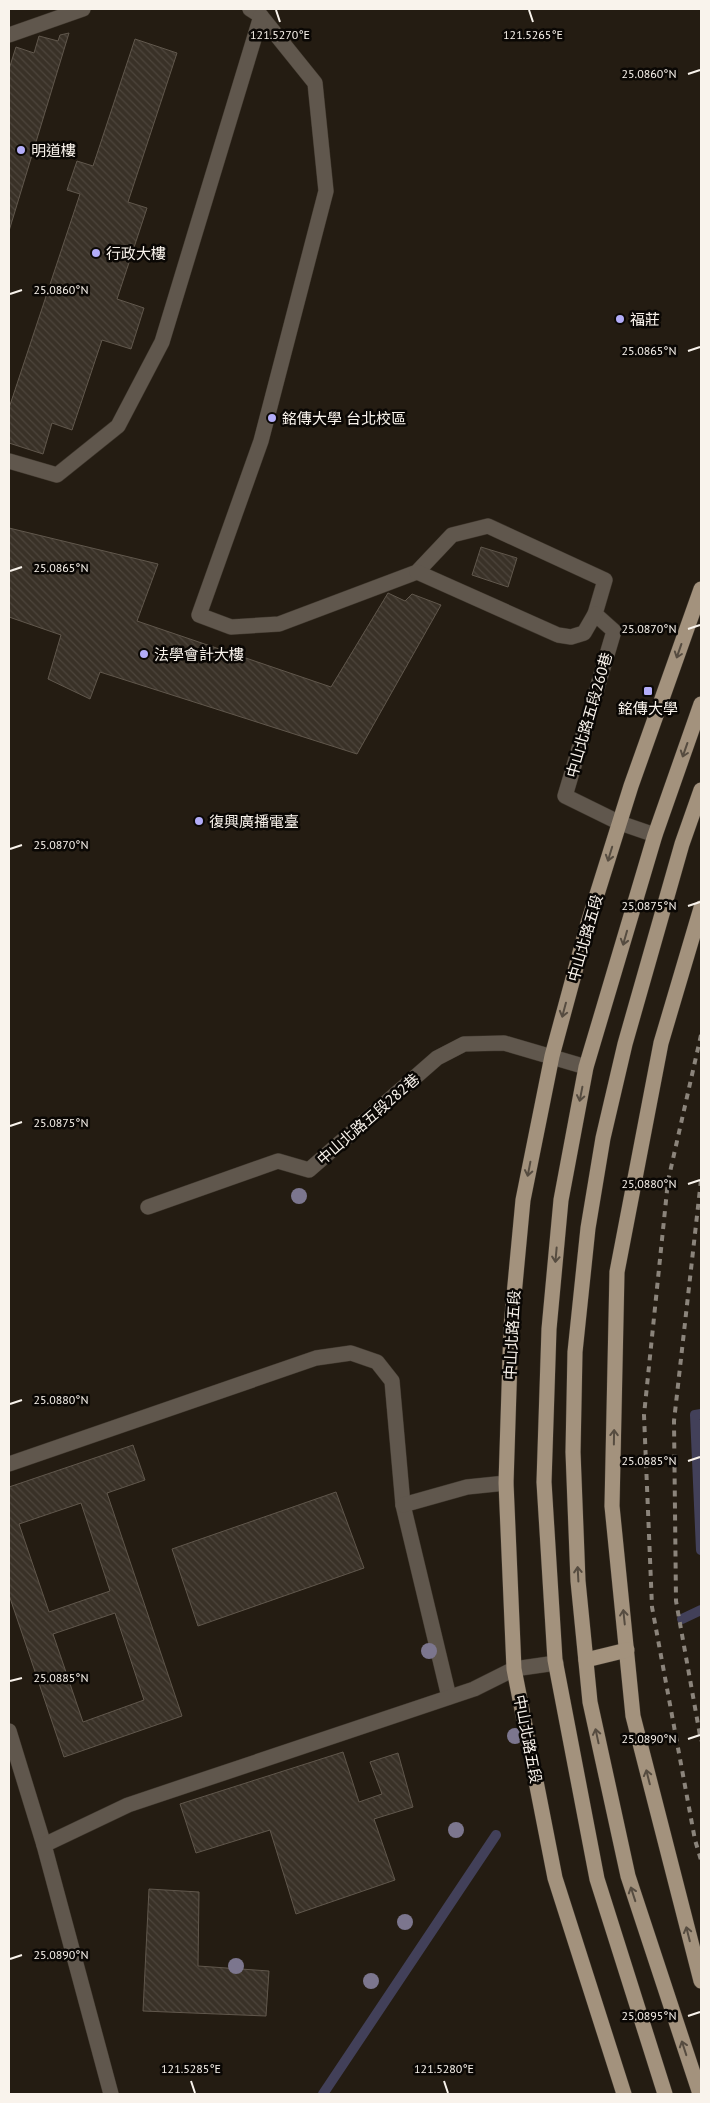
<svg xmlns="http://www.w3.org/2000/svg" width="710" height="2103" viewBox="0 0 710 2103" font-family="'PT Sans','Noto Sans TC',sans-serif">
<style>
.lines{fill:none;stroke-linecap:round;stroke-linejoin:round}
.stream{stroke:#424059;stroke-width:10}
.building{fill:url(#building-back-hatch);stroke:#60574c;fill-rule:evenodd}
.minor-casing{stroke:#3e362c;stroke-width:16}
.major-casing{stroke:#3e362c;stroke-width:16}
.minor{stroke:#60574d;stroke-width:15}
.major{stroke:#a3927d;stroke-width:15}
.rail{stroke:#8b847b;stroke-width:4;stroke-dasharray:6 6;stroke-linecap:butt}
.tree{fill:#7c768e}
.oneway{stroke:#564c40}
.ticks{fill:none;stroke:#f9f3ec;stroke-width:2}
.poi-dot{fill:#b3adf9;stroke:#0a0704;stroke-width:2}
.labels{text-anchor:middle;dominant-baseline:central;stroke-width:5;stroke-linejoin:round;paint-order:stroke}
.poi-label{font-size:15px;fill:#f9f3ec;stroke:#0a0704;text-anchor:start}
.street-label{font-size:15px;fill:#f9f3ec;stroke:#0a0704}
.ticks-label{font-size:12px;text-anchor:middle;fill:#f9f3ec;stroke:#0a0704;stroke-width:5;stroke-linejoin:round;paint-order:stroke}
</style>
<defs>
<pattern id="building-back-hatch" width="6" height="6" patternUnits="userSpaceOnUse" patternTransform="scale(1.25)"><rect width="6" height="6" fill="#393127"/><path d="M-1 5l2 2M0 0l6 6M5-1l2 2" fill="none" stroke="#4d453c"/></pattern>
</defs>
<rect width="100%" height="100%" fill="#241c12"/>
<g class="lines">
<!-- stream -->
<g class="stream">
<polyline points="701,1414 695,1415 701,1550"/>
<polyline points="682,1619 701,1610"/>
<polyline points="323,2094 496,1835"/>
</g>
</g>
<!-- building -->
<g class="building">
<polygon points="69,33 9,231 9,69 16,47 34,53 39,36 58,41 60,35"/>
<polygon points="135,39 177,53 128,202 147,208 117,299 144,308 131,349 102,340 72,430 52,423 43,454 9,443 9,408 80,194 67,190 77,161 93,166"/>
<polygon points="9,528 158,564 137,621 331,687 388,593 405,601 412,594 441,605 357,754 100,672 90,699 48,679 61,635 9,617"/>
<polygon points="481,547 517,558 508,587 472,575"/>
<path d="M133,1445L145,1480L107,1493L182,1716L64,1757L9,1595V1487ZM81,1503L110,1591L49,1612L19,1524ZM115,1613L144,1700L83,1722L53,1634Z"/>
<polygon points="336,1492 364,1568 198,1626 172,1549"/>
<polygon points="343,1752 359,1802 382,1794 370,1762 398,1753 413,1807 374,1819 395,1880 296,1914 270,1830 196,1853 180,1804"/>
<polygon points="149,1889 199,1892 198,1966 269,1971 266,2016 143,2011"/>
</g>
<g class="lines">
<!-- minor casing -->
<g class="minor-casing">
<g id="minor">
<polyline points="250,9 261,16 315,83 326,191 261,441 199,615 231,627 279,624 417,572 452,535 488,526 605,580 595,614 614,631 565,796 620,823 655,835"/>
<polyline points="9,35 83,9"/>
<polyline points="9,461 57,475 118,426 162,342 261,16"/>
<polyline points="417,572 558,635 571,637 584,633 595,614"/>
<polyline points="148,1207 278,1161 309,1170 437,1058 464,1044 504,1043 586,1067"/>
<polyline points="9,1464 316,1358 351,1353 377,1362 392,1381 403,1505 449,1697"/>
<polyline points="403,1505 467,1487 506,1483"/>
<polyline points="9,1731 44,1845"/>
<polyline points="111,2094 44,1845 128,1805 474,1689 514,1669 556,1663"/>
</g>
</g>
<!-- major casing -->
<g class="major-casing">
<g id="major">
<polyline points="701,908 661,1043 617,1272 612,1506 633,1716 701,1981"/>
<polyline points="586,1660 627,1650"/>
<polyline points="624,2094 555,1878 514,1669 506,1483 511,1327 523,1200 552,1056 588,923 631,786 701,589"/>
<polyline points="665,2094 597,1879 555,1660 544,1482 549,1329 561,1200 586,1067 655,835 701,704"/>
<polyline points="700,2094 628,1876 590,1702 578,1581 573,1452 575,1352 588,1228 603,1138 625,1044 682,844 701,790"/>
</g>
</g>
<!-- minor -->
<use href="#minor" class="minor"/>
<!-- major -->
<use href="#major" class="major"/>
<!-- rail -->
<g class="rail">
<polyline points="701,1035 668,1181 644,1415 652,1607 695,1840 701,1860"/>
<polyline points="701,1180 674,1421 676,1601 701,1741"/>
</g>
</g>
<!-- trees -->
<g class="tree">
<circle cx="299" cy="1196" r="8"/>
<circle cx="429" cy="1651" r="8"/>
<circle cx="515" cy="1736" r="8"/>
<circle cx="456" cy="1830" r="8"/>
<circle cx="405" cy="1922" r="8"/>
<circle cx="236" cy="1966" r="8"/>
<circle cx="371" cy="1981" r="8"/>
</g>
<!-- one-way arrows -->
<defs><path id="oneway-shaft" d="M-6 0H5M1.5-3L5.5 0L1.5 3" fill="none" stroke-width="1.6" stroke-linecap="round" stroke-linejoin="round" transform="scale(1.25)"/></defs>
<g class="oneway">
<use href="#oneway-shaft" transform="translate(679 651) rotate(109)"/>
<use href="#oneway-shaft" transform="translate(685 750) rotate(109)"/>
<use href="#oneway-shaft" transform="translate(610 854) rotate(107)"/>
<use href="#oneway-shaft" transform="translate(625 938) rotate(106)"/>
<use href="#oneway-shaft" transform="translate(564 1010) rotate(105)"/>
<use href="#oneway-shaft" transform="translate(581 1094) rotate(101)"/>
<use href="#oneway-shaft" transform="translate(529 1169) rotate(101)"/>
<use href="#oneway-shaft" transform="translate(556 1255) rotate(95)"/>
<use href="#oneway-shaft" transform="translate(614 1437) rotate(-89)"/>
<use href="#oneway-shaft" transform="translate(578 1574) rotate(-93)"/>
<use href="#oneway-shaft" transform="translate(624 1617) rotate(-96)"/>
<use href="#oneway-shaft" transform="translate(597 1736) rotate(-102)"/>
<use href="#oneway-shaft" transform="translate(648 1777) rotate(-104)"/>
<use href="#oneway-shaft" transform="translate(633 1894) rotate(-108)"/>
<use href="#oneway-shaft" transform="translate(688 1934) rotate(-104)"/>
<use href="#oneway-shaft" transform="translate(684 2048) rotate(-108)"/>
</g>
<!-- ticks -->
<path class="ticks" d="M276,10L280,22M529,10L533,22M688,74L700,70M10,294L22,290M688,351L700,347M10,571L22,567M688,629L700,625M10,849L22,845M688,906L700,902M10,1126L22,1122M688,1184L700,1180M10,1404L22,1400M688,1461L700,1457M10,1681L22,1678M688,1739L700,1735M10,1959L22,1955M688,2016L700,2012M191,2081L195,2093M444,2081L448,2093"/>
<!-- markers -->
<g class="poi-dot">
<circle cx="21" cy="150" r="5"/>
<circle cx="96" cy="253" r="5"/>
<circle cx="620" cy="319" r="5"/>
<circle cx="272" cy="418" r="5"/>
<circle cx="144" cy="654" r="5"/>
<rect x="643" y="686" width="10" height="10" rx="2.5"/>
<circle cx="199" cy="821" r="5"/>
</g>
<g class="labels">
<!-- poi labels -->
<g class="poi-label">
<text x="31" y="150">明道樓</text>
<text x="106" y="253">行政大樓</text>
<text x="630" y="319">福莊</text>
<text x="282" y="418">銘傳大學 台北校區</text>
<text x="154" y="654">法學會計大樓</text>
<text x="648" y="708" text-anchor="middle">銘傳大學</text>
<text x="209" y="821">復興廣播電臺</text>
</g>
<!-- street labels -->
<g class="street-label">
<text transform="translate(589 715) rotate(-74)">中山北路五段260巷</text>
<text transform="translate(585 938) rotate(-74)">中山北路五段</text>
<text transform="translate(368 1119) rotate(-41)">中山北路五段282巷</text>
<text transform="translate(512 1335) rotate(-87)">中山北路五段</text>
<text transform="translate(528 1739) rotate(79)">中山北路五段</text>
</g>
</g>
<g class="ticks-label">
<text x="280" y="39">121.5270°E</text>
<text x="533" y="39">121.5265°E</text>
<text x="649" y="78">25.0860°N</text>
<text x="61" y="294">25.0860°N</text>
<text x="649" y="355">25.0865°N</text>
<text x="61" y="572">25.0865°N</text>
<text x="649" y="633">25.0870°N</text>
<text x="61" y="849">25.0870°N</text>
<text x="649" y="910">25.0875°N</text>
<text x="61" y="1127">25.0875°N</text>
<text x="649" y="1188">25.0880°N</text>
<text x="61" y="1404">25.0880°N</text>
<text x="649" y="1465">25.0885°N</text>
<text x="61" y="1682">25.0885°N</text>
<text x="649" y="1743">25.0890°N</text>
<text x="61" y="1959">25.0890°N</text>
<text x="649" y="2020">25.0895°N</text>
<text x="191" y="2073">121.5285°E</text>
<text x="444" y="2073">121.5280°E</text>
</g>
<!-- border -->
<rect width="710" height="2103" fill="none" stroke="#f9f3ec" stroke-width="20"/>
</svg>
